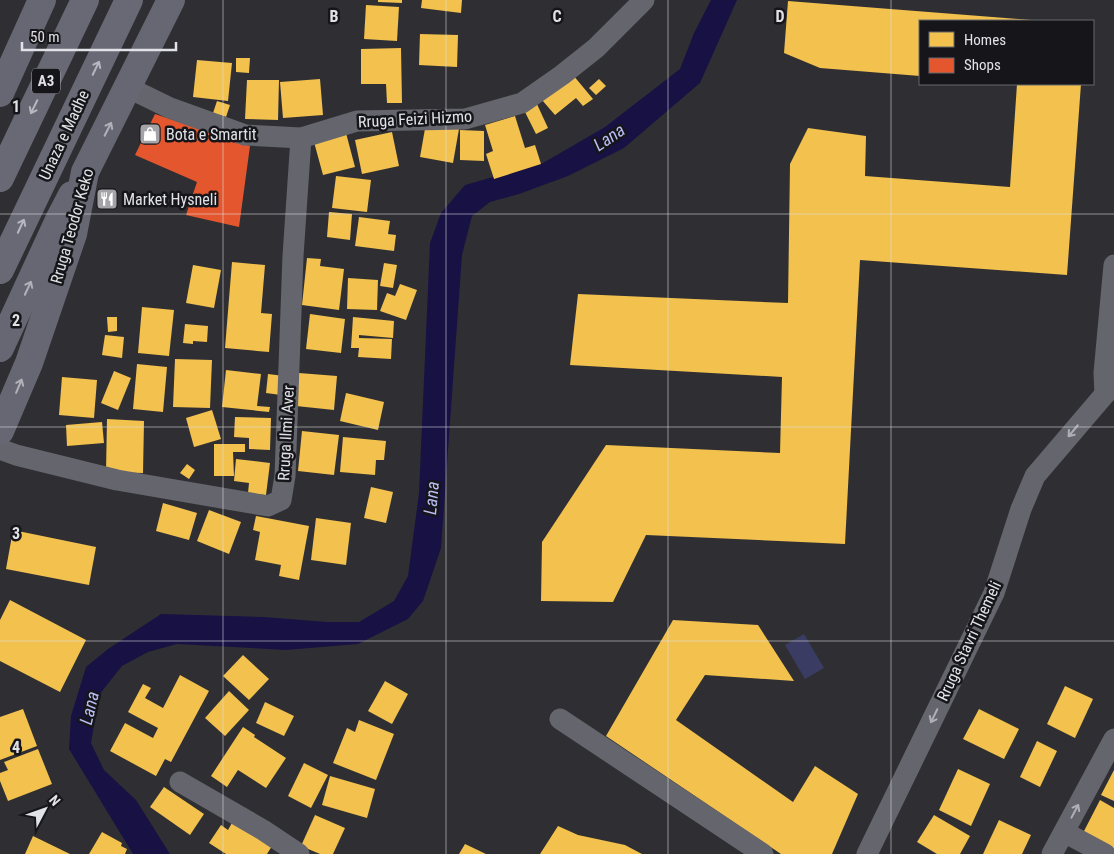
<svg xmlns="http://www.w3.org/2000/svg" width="1114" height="854" viewBox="0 0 1114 854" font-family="'Roboto Condensed',sans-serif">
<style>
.green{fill:#3b3c63}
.water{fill:#181144}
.homes{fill:#f2c14e}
.shops{fill:#e4572e}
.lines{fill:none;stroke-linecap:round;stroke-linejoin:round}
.minor{stroke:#65656e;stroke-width:21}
.secondary{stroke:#666772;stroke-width:28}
.trunk{stroke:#686974;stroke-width:28}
.oneway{stroke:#b7b8bf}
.oneway2{stroke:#b0b1b8}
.oneway3{stroke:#afb0b7}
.grid{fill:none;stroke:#e1e2e7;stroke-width:1;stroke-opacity:0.55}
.labels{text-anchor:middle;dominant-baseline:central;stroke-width:5;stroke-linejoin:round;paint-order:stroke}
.shield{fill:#16161a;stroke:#a4a5aa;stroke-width:1}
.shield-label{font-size:15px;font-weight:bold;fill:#e1e2e7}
.street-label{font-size:16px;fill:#e1e2e7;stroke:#16161a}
.poi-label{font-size:16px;fill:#e1e2e7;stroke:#16161a;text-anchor:start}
.water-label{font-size:18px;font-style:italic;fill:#b8bdf3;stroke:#16161a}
.grid-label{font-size:16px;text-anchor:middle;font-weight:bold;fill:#e1e2e7;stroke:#16161a;stroke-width:5;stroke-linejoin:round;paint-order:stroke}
</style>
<rect width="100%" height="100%" fill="#2f2f33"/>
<!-- green -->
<polygon class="green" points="804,634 824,668 805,679 785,645"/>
<!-- water -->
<polygon class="water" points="711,0 737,0 700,83 624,148 568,176 519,194 490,202 472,216 462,255 441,548 423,601 408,619 358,644 286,650 177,644 148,652 122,666 99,695 91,743 104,770 136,800 170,854 133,854 69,749 71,716 86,667 108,649 161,614 264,617 327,622 359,622 394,601 408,576 419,493 430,243 441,213 465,185 543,163 605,127 680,69 694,33"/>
<!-- homes -->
<g class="homes">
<polygon points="378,0 402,0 402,3 378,2"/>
<polygon points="422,0 462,0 461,13 421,8"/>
<polygon points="788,1 1031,20 1031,21 920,21 920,76 820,68 784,53"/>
<polygon points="366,5 399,7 397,41 364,39"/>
<polygon points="420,34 458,35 457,67 419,65"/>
<polygon points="401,48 402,103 387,103 386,84 361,84 361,49"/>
<polygon points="236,58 250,58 249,73 236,72"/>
<polygon points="197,60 232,63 228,101 193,97"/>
<polygon points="573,75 593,99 583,106 576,98 555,115 542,100"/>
<polygon points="320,79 323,115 283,118 280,82"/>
<polygon points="599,79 606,86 596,95 589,88"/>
<polygon points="247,80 279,80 278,120 245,119"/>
<polygon points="1017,84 1081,84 1067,275 860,260 845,544 646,535 613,602 541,601 542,542 606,445 780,453 782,377 570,365 578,294 788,303 790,164 808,128 866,136 865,176 1010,187"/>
<polygon points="217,101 230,105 226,117 213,113"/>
<polygon points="536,102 548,128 536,134 523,108"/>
<polygon points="515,116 525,148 535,145 541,164 494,179 486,154 493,151 485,125"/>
<polygon points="426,123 459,129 453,163 420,157"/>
<polygon points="460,130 484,131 484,161 460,160"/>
<polygon points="392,132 399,166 362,174 355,140"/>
<polygon points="346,133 355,167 323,175 314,142"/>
<polygon points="336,176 371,180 367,212 332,208"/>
<polygon points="329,212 352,214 350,240 327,237"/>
<polygon points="359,217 390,221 388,234 396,235 394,251 355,246"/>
<polygon points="307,258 321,259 320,266 344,269 339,310 302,305"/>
<polygon points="232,262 265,265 261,313 272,314 269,352 225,348"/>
<polygon points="384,263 397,265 393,288 380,286"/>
<polygon points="193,265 221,270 214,308 186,303"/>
<polygon points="348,278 378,280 377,310 347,309"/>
<polygon points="400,284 417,290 406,320 380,311 387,293 395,296"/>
<polygon points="142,307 174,310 169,356 138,353"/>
<polygon points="310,314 345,319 341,353 306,349"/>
<polygon points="107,317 117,317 117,331 108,332"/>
<polygon points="353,317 394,321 393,338 359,335 359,338 392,339 391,359 358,357 359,348 351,348"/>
<polygon points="185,324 208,326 207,342 193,341 193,344 183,343"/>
<polygon points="105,335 124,337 122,358 102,355"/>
<polygon points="175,359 212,360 210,408 173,407"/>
<polygon points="137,364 167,367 163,412 133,409"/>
<polygon points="226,370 261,374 257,406 270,407 269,412 222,407"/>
<polygon points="114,371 131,378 118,410 101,403"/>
<polygon points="299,373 337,376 334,410 296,406"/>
<polygon points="268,374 284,376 281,395 266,393"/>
<polygon points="62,377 97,380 94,418 59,415"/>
<polygon points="346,393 384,402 378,430 340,421"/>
<polygon points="212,410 221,439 194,447 186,418"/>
<polygon points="235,417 271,418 270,450 249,449 249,438 234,437"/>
<polygon points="107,419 144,421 143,473 106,472"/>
<polygon points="102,422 104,443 67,446 66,425"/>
<polygon points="302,431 339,435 334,475 298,471"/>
<polygon points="343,437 386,441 384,460 376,460 375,475 340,472"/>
<polygon points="214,444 245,444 245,452 233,452 234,476 214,476"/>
<polygon points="236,459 270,463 266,495 248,493 249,483 234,481"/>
<polygon points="187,464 195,470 189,479 180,473"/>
<polygon points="371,487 393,492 386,523 364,518"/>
<polygon points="163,503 197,513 189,540 156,531"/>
<polygon points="209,510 241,522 229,554 197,541"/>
<polygon points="256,516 309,526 299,580 279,576 281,565 255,560 260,532 253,530"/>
<polygon points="316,518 351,523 346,565 311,560"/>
<polygon points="13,530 96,547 89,585 6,569"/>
<polygon points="10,600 86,640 60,692 0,661 0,620"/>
<polygon points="673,620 758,625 794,681 705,675 676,720 793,802 815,766 858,794 832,854 781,854 606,736"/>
<polygon points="243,655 269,679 249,700 223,676"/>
<polygon points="180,675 209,691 171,762 165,759 156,776 110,751 125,723 153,738 158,728 128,712 143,684 151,688 145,698 163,708"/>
<polygon points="385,681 408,694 392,724 368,711"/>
<polygon points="1065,686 1093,699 1075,738 1047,724"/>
<polygon points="229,691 249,710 225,736 205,718"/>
<polygon points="265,702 294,716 284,736 256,723"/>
<polygon points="23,709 37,746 0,760 0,717"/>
<polygon points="979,709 1019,729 1004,759 963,739"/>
<polygon points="359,720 394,734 376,780 333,763 347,728 355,732"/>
<polygon points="243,727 255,735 254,737 286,758 266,788 238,770 227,787 211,776"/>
<polygon points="1037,741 1057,751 1040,787 1020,777"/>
<polygon points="38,749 52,784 8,801 0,781 0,773 8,770 4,762"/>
<polygon points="304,763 328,775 311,808 288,796"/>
<polygon points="958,769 990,784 971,826 939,810"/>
<polygon points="1114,770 1114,801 1101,795"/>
<polygon points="330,776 375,789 367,818 322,805"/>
<polygon points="164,787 204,814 190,835 150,807"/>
<polygon points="1100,800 1114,808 1114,849 1083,833"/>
<polygon points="315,815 345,828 333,854 320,854 301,846"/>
<polygon points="934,815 970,836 960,854 937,854 917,842"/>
<polygon points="999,820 1031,835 1022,854 983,854"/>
<polygon points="233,821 272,846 267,854 226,854 209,843 221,825 228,830"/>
<polygon points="558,826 578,835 625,845 642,854 540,854"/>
<polygon points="102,832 122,843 121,846 127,849 125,854 89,854"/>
<polygon points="33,836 70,854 25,854"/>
<polygon points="465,844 486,854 459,854"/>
</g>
<!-- shops -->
<polygon class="shops" points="155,114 250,146 239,227 186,215 197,182 135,155"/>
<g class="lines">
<!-- minor -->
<g class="minor">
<polyline points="129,88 170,108 245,135 301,138 357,121 465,119 522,103 562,75 596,48 644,0"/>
<polyline points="1105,394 1104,373 1114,265"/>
<polyline points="0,449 16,455 117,480 268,506 281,500 285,476 293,256 301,138"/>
<polyline points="560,719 763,854"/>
<polyline points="180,782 263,830 299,854"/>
<polyline points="1064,832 1105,854"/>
<polyline points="867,854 994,593 1021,509 1035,476 1105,394"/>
<polyline points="1052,854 1114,739"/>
</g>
<!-- secondary -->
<g class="secondary">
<polyline points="0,93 42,0"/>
<polyline points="0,348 59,220 72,195"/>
<polyline points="0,431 29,363 73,234 85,172 171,0"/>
</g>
<!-- trunk -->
<g class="trunk">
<polyline points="0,178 85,0"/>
<polyline points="0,270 129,0"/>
</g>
</g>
<!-- one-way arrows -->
<defs><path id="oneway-shaft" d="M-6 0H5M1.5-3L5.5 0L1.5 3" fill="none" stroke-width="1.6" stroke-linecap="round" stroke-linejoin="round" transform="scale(1.25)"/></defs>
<g class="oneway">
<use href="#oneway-shaft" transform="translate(96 68) rotate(-64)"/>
<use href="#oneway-shaft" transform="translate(34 107) rotate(116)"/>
<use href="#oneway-shaft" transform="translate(21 226) rotate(-65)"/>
</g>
<g class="oneway2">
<use href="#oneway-shaft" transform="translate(108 129) rotate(-63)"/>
<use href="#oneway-shaft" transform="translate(28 288) rotate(-65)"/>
<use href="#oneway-shaft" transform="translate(19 386) rotate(-67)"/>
</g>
<g class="oneway3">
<use href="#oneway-shaft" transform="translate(1073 431) rotate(130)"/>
<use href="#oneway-shaft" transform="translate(934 716) rotate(116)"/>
<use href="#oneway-shaft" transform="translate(1075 811) rotate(-62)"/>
</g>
<!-- grid -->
<path class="grid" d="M223,0V854M446,0V854M668,0V854M891,0V854M0,214H1114M0,427H1114M0,641H1114"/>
<!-- icons -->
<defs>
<g id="shop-square" transform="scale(1.125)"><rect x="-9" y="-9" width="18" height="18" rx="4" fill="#a3a3a8" stroke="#16161a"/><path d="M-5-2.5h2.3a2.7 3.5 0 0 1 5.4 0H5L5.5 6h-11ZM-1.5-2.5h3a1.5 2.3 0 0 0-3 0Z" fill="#fff"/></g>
<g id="restaurant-square" transform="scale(1.125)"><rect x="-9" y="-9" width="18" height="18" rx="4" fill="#a3a3a8" stroke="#16161a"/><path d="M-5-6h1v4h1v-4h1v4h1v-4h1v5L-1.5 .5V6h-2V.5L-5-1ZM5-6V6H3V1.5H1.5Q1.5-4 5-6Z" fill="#fff"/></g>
</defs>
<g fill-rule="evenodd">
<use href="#shop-square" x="150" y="134"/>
<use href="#restaurant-square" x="107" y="199"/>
</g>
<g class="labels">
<!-- shield labels -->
<rect class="shield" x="32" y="68.5" width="28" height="25" rx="4"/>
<g class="shield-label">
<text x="46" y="81">A3</text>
</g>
<!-- street labels -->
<g class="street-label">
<text transform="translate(415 119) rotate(-3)">Rruga Feizi Hizmo</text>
<text transform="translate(64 135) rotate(-65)">Unaza e Madhe</text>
<text transform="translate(72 226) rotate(-74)">Rruga Teodor Keko</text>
<text transform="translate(286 433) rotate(-87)">Rruga Ilmi Aver</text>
<text transform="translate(969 641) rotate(-65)">Rruga Stavri Themeli</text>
</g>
<!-- poi labels -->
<g class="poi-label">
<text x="166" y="134">Bota e Smartit</text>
<text x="123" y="199">Market Hysneli</text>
</g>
<!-- water labels -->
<g class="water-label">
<text transform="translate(609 137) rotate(-34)">Lana</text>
<text transform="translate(431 498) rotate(-85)">Lana</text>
<text transform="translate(89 708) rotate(-77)">Lana</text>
</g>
</g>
<g class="grid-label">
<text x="334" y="22">B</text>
<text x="557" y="22">C</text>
<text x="780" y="22">D</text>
<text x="16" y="112">1</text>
<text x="16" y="326">2</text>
<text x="16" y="539">3</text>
<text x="16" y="753">4</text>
</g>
<!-- legend -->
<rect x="919" y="20" width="175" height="65" fill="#16161a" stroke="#67686c"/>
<rect x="929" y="32" width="25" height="15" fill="#f2c14e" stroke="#67686c"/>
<text x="964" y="45" font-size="15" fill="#e1e2e7">Homes</text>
<rect x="929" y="58" width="25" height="15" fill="#e4572e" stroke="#67686c"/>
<text x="964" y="70" font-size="15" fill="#e1e2e7">Shops</text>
<!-- north arrow -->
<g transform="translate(45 809) rotate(49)" stroke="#16161a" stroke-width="4" paint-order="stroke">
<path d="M0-4L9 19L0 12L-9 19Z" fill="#e1e2e7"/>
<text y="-8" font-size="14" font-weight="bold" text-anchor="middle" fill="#e1e2e7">N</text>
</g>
<!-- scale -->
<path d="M22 42v8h154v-8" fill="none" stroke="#e1e2e7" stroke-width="2.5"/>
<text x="30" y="42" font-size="15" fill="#e1e2e7" stroke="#16161a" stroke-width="4" paint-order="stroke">50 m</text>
</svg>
